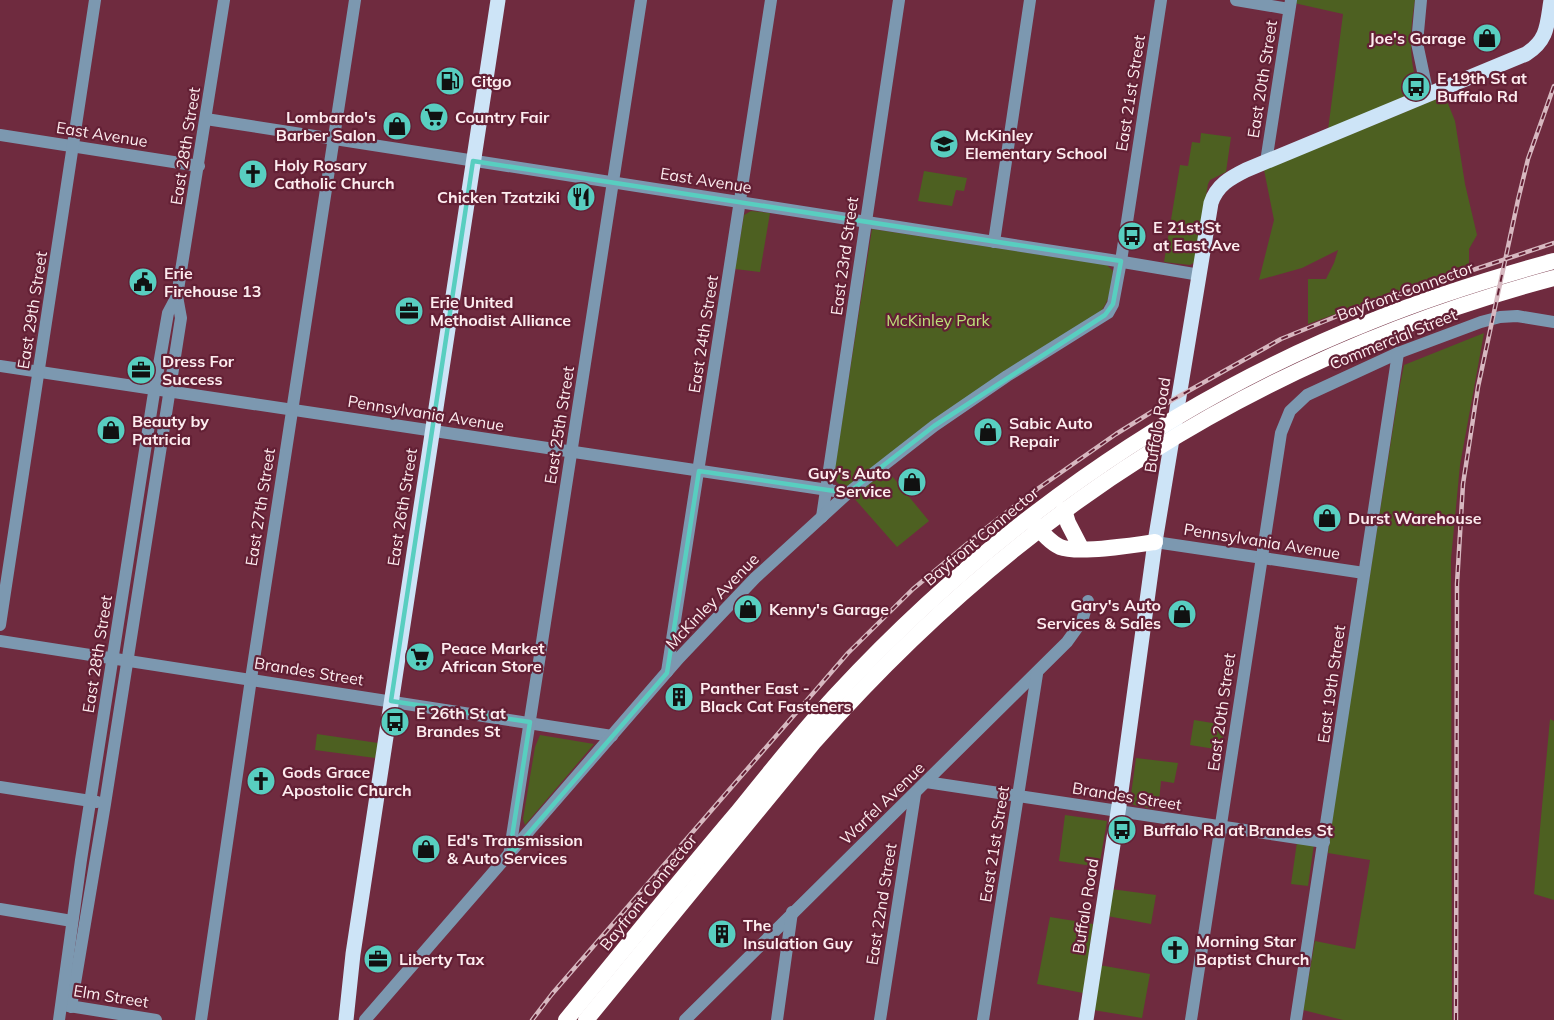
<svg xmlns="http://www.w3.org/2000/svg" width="1554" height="1020" viewBox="0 0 1554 1020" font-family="Mulish,sans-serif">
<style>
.green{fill:#4d6021}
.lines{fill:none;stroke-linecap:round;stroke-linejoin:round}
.minor{stroke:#7c98b0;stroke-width:12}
.major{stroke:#cde4f7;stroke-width:15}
.highway{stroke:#fff;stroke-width:16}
.rail-casing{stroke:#d7b8c0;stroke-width:4.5}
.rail{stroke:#632035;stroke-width:2;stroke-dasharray:7;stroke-linecap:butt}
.marked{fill:none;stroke:#58cec0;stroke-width:4.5;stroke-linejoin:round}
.labels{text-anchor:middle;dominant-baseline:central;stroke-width:4.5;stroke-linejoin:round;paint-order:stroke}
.poi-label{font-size:16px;font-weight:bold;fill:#fdecef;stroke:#632035;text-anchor:start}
.street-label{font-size:16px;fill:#fdecef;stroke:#632035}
.park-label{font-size:16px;fill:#bee17a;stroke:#632035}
</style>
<rect width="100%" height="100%" fill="#6f2b3f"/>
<!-- green -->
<g class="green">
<path d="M1295,0H1415C1410,30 1408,60 1419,89L1417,92L1328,130L1343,14L1294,3Z"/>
<polygon points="1439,98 1447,101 1455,121 1465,184 1477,235 1469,249 1469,269 1409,287 1308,324 1308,279 1326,279 1334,263 1338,250 1302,268 1259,280 1274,220 1264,170"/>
<polygon points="1201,133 1231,137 1226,172 1210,180 1208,184 1195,262 1190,265 1164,262 1180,165 1188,166 1192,142 1200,143"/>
<polygon points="924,171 967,178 964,191 956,190 952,206 918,201"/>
<polygon points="751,211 770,213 760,272 735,269 744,215"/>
<path d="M872,229L1107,265L1113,271C1111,287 1110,302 1099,313L849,486C839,486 835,483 834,473Z"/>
<polygon points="1484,333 1460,465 1451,559 1452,1020 1343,1020 1303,1010 1315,941 1355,949 1370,860 1328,853 1337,784 1399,390 1404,365"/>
<polygon points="887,470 929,521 897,547 853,497"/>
<polygon points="1550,719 1554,721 1554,900 1534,894"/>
<polygon points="1194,720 1225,725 1221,750 1190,745"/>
<polygon points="317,734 378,743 375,758 315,750"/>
<polygon points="540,735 594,744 525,825 523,819 535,747"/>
<polygon points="1136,758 1178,763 1174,783 1161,781 1159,802 1156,801 1154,809 1134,805 1130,802"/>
<polygon points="1065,815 1107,821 1099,867 1059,861"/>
<polygon points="1297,842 1314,844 1308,886 1291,884"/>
<polygon points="1111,889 1156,895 1151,924 1107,916"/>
<polygon points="1050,917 1093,924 1083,993 1037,984"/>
<polygon points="1099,965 1150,974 1142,1018 1093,1010"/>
</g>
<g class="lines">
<!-- minor -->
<g class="minor">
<polyline points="1236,0 1289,9"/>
<polyline points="1421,0 1417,43 1428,95"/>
<polyline points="206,119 1111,260 1200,275"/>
<polyline points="0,135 199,166"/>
<polyline points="1266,162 1291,0"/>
<polyline points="994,242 1030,0"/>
<polyline points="0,366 848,493"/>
<polyline points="822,517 899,0"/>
<polyline points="1155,542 1364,573"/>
<polyline points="0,625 95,0"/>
<polyline points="0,641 612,736"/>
<polyline points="667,672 771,0"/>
<polyline points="926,782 1324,842"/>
<polyline points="0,787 97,802"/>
<polyline points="509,856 641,0"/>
<polyline points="0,909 72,921"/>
<polyline points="63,1005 156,1020"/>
<polyline points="71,1007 105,804 181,318 177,296 224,0"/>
<polyline points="59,1020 81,860 153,399 168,313 177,296"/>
<polyline points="201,1020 251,679 355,0"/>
<polyline points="365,1020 679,658 755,578 848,493 934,426 1007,376 1108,313 1113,304 1121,261 1161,0"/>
<polyline points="685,1020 1067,642 1082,621 1088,601"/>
<polyline points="777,1020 792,912"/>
<polyline points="880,1020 915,794"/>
<polyline points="983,1020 1037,674"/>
<polyline points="1191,1020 1281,433 1290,411 1307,395 1398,353 1481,322 1500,317 1517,316 1554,322"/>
<polyline points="1296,1020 1398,353"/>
</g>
<!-- major -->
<g class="major">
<polyline points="346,1020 353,954 498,0"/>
<path d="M1086,1020L1120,799L1155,542L1211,203C1217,185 1230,178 1246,170L1526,54C1548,40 1547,25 1551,0"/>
</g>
<!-- highway -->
<g class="highway">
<polyline points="1064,510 1068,523 1081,548"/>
<path d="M1032,521C1040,530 1049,542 1060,547C1078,554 1135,545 1155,542"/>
<path d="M566,1020C623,951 679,881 737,813C769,773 801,733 836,695C985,534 1167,402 1372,321C1431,297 1492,278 1554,261"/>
<path d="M586,1020L814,742C1017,512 1256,357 1554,278"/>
</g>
<!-- rail casing -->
<g class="rail-casing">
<g id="rail">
<polyline points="532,1020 552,994 848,653 913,589 985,529 1033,492 1116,434 1158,408 1281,339 1352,310 1554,243"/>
<polyline points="1456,1020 1457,584 1463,484 1478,387 1518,200 1528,159 1554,86"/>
</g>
</g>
<!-- rail -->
<use href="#rail" class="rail"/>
</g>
<!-- marked area -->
<path class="marked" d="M473,161L1121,261L1113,304L1105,315L934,426L848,493L699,471L667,673L509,856L530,722L391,701Z"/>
<!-- icons -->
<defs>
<g id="shop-disc" transform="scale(1.5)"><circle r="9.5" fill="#58cec0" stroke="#632035"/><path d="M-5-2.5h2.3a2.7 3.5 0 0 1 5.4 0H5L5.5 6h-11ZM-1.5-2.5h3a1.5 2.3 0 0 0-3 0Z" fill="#111"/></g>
<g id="fuel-disc" transform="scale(1.5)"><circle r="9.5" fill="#58cec0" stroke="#632035"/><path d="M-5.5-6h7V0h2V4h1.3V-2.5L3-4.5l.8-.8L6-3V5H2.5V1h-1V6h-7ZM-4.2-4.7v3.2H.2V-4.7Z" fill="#111"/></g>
<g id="bus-disc" transform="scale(1.5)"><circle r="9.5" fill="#58cec0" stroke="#632035"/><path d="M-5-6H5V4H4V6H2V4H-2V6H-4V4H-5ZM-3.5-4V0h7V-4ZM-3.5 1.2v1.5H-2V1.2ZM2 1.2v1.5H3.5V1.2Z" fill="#111"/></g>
<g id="supermarket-disc" transform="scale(1.5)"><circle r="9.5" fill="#58cec0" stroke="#632035"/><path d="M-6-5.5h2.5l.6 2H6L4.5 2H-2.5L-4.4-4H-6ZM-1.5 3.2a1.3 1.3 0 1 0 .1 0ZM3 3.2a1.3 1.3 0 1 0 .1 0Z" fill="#111"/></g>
<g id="school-disc" transform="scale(1.5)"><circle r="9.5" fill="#58cec0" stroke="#632035"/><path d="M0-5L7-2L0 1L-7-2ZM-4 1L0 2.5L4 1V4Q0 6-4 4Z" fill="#111"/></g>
<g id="church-disc" transform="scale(1.5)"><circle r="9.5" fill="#58cec0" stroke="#632035"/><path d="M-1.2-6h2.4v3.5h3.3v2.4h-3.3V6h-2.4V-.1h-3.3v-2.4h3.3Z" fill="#111"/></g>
<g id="restaurant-disc" transform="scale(1.5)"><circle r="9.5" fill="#58cec0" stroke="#632035"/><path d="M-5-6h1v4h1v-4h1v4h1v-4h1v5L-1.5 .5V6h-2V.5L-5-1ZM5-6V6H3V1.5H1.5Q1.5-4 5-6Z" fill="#111"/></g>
<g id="civic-disc" transform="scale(1.5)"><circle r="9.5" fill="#58cec0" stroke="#632035"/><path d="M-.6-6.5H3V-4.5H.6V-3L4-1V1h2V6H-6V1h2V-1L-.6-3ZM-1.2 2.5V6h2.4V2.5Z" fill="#111"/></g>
<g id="office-disc" transform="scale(1.5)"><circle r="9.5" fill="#58cec0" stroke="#632035"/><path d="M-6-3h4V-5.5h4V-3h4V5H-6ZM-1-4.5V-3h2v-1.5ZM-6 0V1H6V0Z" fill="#111"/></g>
<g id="building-disc" transform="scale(1.5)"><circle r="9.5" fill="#58cec0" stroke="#632035"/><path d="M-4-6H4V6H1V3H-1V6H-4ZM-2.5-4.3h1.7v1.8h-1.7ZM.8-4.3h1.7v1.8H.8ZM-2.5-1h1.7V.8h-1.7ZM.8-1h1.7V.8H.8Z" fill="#111"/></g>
</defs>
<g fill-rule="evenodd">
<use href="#shop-disc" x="1487" y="38"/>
<use href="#fuel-disc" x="450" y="81"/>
<use href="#bus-disc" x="1416" y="87"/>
<use href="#supermarket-disc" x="434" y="117"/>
<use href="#shop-disc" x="397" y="126"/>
<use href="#school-disc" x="944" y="144"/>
<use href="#church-disc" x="253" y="174"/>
<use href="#restaurant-disc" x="581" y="197"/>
<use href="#bus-disc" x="1132" y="236"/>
<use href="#civic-disc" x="143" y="282"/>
<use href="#office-disc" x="409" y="311"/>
<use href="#office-disc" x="141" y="370"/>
<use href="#shop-disc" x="111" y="430"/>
<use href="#shop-disc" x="988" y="432"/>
<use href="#shop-disc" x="912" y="482"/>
<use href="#shop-disc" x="1327" y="518"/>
<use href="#shop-disc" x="748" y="609"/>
<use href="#shop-disc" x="1182" y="614"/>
<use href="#supermarket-disc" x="420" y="657"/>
<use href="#building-disc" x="679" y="697"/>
<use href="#bus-disc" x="395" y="722"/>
<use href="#church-disc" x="261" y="781"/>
<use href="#bus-disc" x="1122" y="830"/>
<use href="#shop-disc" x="426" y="849"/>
<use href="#building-disc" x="722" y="934"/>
<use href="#church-disc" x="1175" y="950"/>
<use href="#office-disc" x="378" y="959"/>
</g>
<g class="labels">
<!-- poi labels -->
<g class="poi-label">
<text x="1466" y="38" text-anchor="end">Joe's Garage</text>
<text x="1437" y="78">E 19th St at<tspan x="1437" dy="18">Buffalo Rd</tspan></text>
<text x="471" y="81">Citgo</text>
<text x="376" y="117" text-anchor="end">Lombardo's<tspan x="376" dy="18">Barber Salon</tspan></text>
<text x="455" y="117">Country Fair</text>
<text x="965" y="135">McKinley<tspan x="965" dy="18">Elementary School</tspan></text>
<text x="274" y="165">Holy Rosary<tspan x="274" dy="18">Catholic Church</tspan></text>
<text x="560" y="197" text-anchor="end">Chicken Tzatziki</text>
<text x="1153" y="227">E 21st St<tspan x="1153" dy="18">at East Ave</tspan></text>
<text x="164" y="273">Erie<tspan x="164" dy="18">Firehouse 13</tspan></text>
<text x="430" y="302">Erie United<tspan x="430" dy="18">Methodist Alliance</tspan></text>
<text x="162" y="361">Dress For<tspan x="162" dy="18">Success</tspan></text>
<text x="132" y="421">Beauty by<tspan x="132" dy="18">Patricia</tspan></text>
<text x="1009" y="423">Sabic Auto<tspan x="1009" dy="18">Repair</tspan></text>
<text x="891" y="473" text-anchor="end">Guy's Auto<tspan x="891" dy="18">Service</tspan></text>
<text x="1348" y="518">Durst Warehouse</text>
<text x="1161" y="605" text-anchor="end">Gary's Auto<tspan x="1161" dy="18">Services &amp; Sales</tspan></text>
<text x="769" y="609">Kenny's Garage</text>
<text x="441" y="648">Peace Market<tspan x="441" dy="18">African Store</tspan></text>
<text x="700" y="688">Panther East -<tspan x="700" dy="18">Black Cat Fasteners</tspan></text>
<text x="416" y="713">E 26th St at<tspan x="416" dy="18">Brandes St</tspan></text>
<text x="282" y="772">Gods Grace<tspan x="282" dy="18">Apostolic Church</tspan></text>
<text x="1143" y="830">Buffalo Rd at Brandes St</text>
<text x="447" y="840">Ed's Transmission<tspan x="447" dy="18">&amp; Auto Services</tspan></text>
<text x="743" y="925">The<tspan x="743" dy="18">Insulation Guy</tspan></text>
<text x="1196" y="941">Morning Star<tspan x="1196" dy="18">Baptist Church</tspan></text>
<text x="399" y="959">Liberty Tax</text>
</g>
<!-- street labels -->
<g class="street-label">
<text transform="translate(1262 79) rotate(-81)">East 20th Street</text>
<text transform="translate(1130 93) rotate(-81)">East 21st Street</text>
<text transform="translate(102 134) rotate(9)">East Avenue</text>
<text transform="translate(185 146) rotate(-81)">East 28th Street</text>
<text transform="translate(706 180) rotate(9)">East Avenue</text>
<text transform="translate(844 256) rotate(-82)">East 23rd Street</text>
<text transform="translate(1405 291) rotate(-20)">Bayfront Connector</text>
<text transform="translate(32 310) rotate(-81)">East 29th Street</text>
<text transform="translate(703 334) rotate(-81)">East 24th Street</text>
<text transform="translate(1393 339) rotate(-22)">Commercial Street</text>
<text transform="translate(426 413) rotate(9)">Pennsylvania Avenue</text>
<text transform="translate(559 425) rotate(-81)">East 25th Street</text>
<text transform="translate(1157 425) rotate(-81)">Buffalo Road</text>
<text transform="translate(260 507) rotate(-81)">East 27th Street</text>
<text transform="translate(402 507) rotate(-81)">East 26th Street</text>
<text transform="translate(981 536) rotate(-40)">Bayfront Connector</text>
<text transform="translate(1262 541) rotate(9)">Pennsylvania Avenue</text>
<text transform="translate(712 601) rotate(-46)">McKinley Avenue</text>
<text transform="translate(97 654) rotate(-81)">East 28th Street</text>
<text transform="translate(309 671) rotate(9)">Brandes Street</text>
<text transform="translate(1331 684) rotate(-82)">East 19th Street</text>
<text transform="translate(1221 712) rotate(-82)">East 20th Street</text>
<text transform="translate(1127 796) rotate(9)">Brandes Street</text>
<text transform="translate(882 803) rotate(-44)">Warfel Avenue</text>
<text transform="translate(994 844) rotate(-81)">East 21st Street</text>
<text transform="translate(648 892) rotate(-51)">Bayfront Connector</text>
<text transform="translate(881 904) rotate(-81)">East 22nd Street</text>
<text transform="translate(1085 906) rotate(-81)">Buffalo Road</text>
<text transform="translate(111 996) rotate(9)">Elm Street</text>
</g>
<!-- park labels -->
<g class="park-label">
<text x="938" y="320">McKinley Park</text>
</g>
</g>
</svg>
